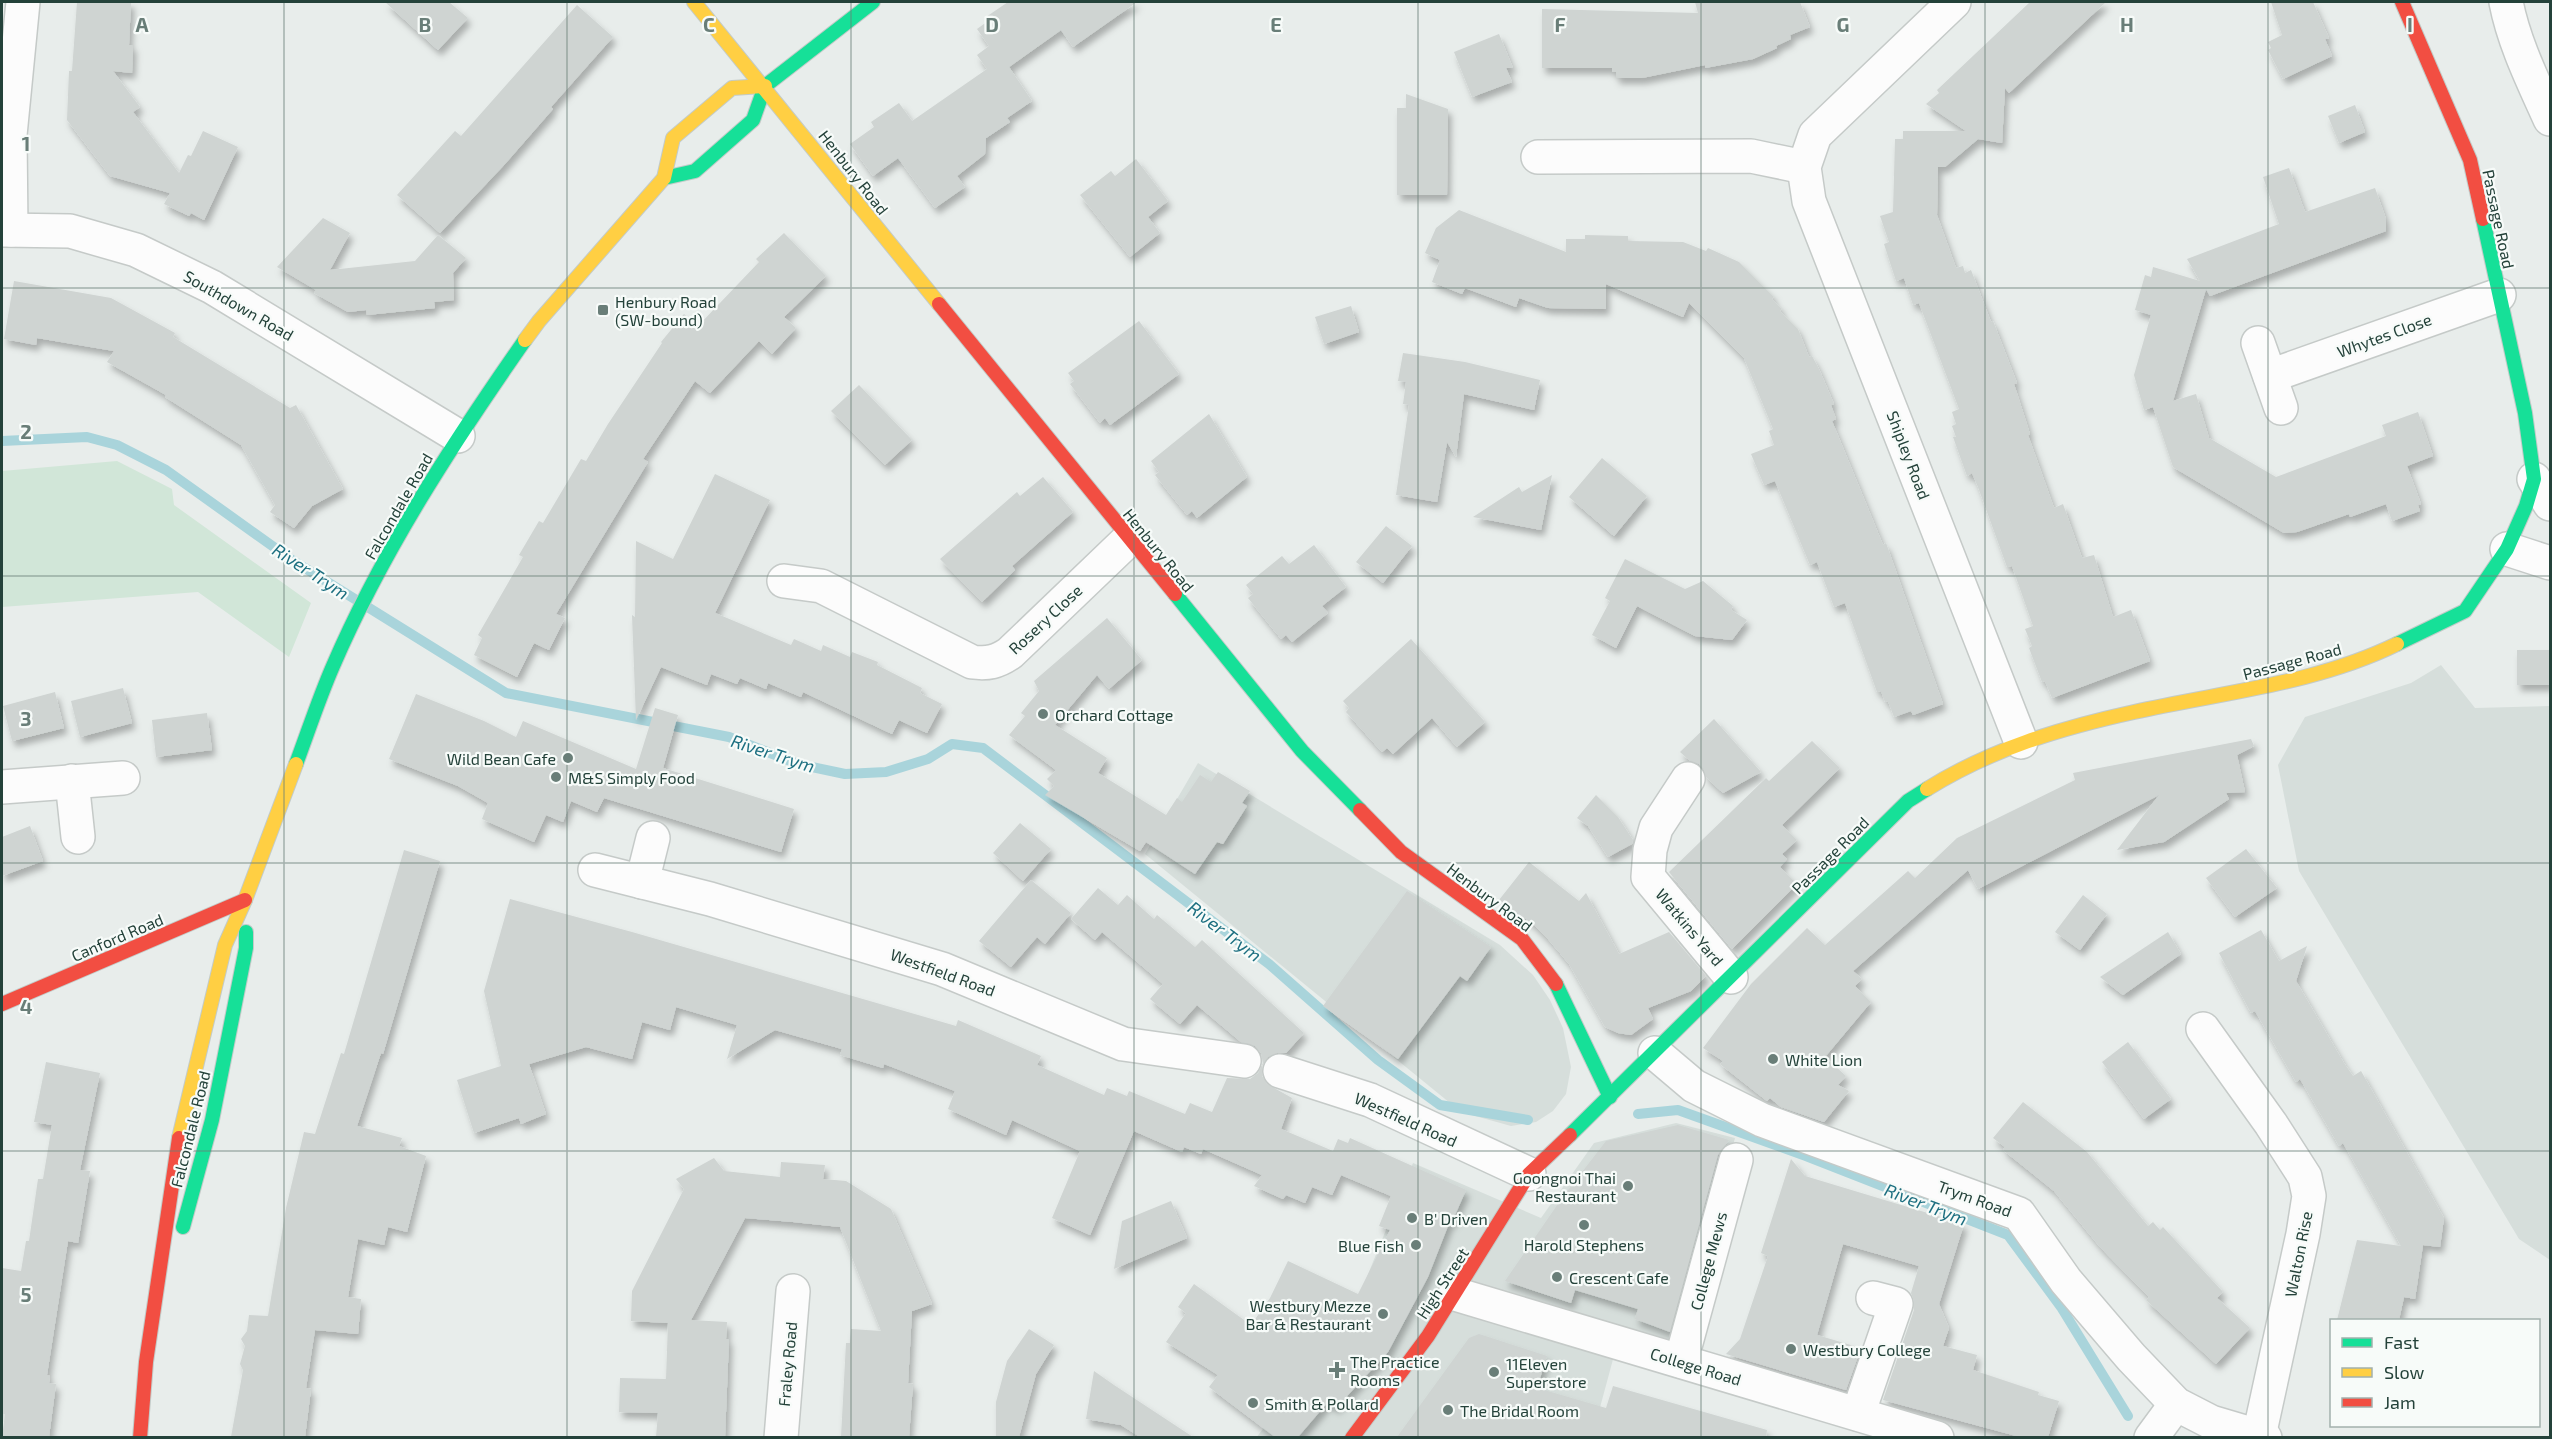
<svg xmlns="http://www.w3.org/2000/svg" width="2552" height="1439" viewBox="0 0 2552 1439" font-family="'Exo 2',sans-serif">
<style>
.built{fill:#d6dedb}
.green{fill:#d1e6d8}
.lines{fill:none;stroke-linecap:round;stroke-linejoin:round}
.stream{stroke:#a9d4db;stroke-width:10}
.building{fill:#cfd4d2;filter:url(#shadow)}
.street-casing{stroke:#c5cac8;stroke-width:36}
.fast-casing{stroke:#c3cbc8;stroke-width:16}
.slow-casing{stroke:#c3cbc8;stroke-width:16}
.jam-casing{stroke:#c3cbc8;stroke-width:16}
.street{stroke:#fcfcfc;stroke-width:33}
.fast{stroke:#16e098;stroke-width:14}
.slow{stroke:#ffcf43;stroke-width:14}
.jam{stroke:#f24e42;stroke-width:14}
.grid{fill:none;stroke:#697e78;stroke-width:1.5;stroke-opacity:0.55}
.poi-dot{fill:#697e78;stroke:#f7fbf9;stroke-width:2}
.labels{text-anchor:middle;dominant-baseline:central;stroke-width:4.5;stroke-linejoin:round;paint-order:stroke}
.street-label{font-size:16px;fill:#24423a;stroke:#f7fbf9}
.poi-label{font-size:16px;fill:#24423a;stroke:#f7fbf9;text-anchor:start}
.water-label{font-size:18px;font-style:italic;fill:#1c6f80;stroke:#f7fbf9}
.grid-label{font-size:20px;text-anchor:middle;font-weight:bold;fill:#697e78;stroke:#f7fbf9;stroke-width:4.5;stroke-linejoin:round;paint-order:stroke}
</style>
<defs>
<filter id="shadow"><feDropShadow dx="3.5" dy="6" stdDeviation="3" flood-color="#0004"/></filter>
</defs>
<rect width="100%" height="100%" fill="#e8edeb"/>
<!-- built -->
<g class="built">
<polygon points="2441,665 2475,708 2550,706 2550,1260 2519,1239 2299,871 2278,765 2305,717 2411,683"/>
<polygon points="1198,763 1500,945 1533,975 1550,1000 1563,1028 1571,1067 1566,1094 1553,1111 1536,1122 1511,1126 1461,1112 1145,854"/>
<polygon points="1676,1123 1735,1138 1670,1365 1615,1352 1592,1437 1256,1438 1354,1309 1413,1163 1541,1218 1594,1143"/>
</g>
<!-- green -->
<polygon class="green" points="117,461 172,489 174,505 311,603 289,657 198,592 2,607 2,471"/>
<g class="lines">
<!-- stream -->
<g class="stream">
<polyline points="2,441 87,437 117,445 166,470 292,560 506,693 729,737 798,764 845,774 886,772 928,759 952,744 983,748 1269,964 1378,1060 1440,1105 1528,1120"/>
<polyline points="1638,1114 1678,1110 1806,1156 2008,1235 2061,1307 2128,1416"/>
</g>
</g>
<!-- building -->
<g class="building">
<polygon points="77,2 131,2 129,45 133,45 132,73 113,71 140,107 133,112 179,173 188,155 191,156 203,131 238,147 204,220 191,213 189,216 164,204 170,193 110,176 67,120 69,71 72,71"/>
<polygon points="385,2 449,2 468,18 438,50"/>
<polygon points="1008,2 1137,2 1073,47 1061,30 1009,67 1032,101 1007,118 1010,122 986,138 985,154 957,176 965,187 935,208 898,158 873,176 850,144 874,127 871,122 899,103 912,121 987,69 977,55 989,46 977,29 988,21 986,17"/>
<polygon points="1695,2 1800,2 1810,27 1790,35 1791,39 1776,46 1777,48 1753,59 1705,68 1705,65 1642,78 1616,78 1616,72 1612,72 1612,68 1542,68 1542,9 1698,13"/>
<polygon points="2030,2 2106,2 2009,93 2005,88 2002,143 1978,139 1945,167 1938,167 1937,215 1956,268 1963,266 1965,273 1971,270 1991,322 1993,321 2017,383 2014,384 2030,434 2028,435 2054,508 2063,504 2082,558 2094,555 2113,617 2131,610 2150,661 2052,698 2045,681 2042,682 2029,648 2032,646 2025,629 2033,626 2012,566 2007,567 1978,487 1972,473 1967,476 1953,437 1956,437 1952,426 1956,424 1952,412 1959,409 1919,303 1913,305 1904,278 1896,281 1884,244 1889,242 1880,216 1893,212 1895,139 1903,139 1903,131 1966,131 1926,104 1939,93 1937,90"/>
<polygon points="2271,2 2313,2 2329,38 2325,39 2332,56 2283,79 2268,50 2271,48 2268,42 2282,35"/>
<polygon points="577,5 613,37 551,107 553,109 505,164 440,233 397,195 455,131 461,136"/>
<polygon points="1499,34 1513,68 1506,68 1512,82 1472,97 1454,52"/>
<polygon points="1406,94 1448,109 1447,195 1397,195 1397,108 1406,108"/>
<polygon points="2355,105 2365,132 2339,143 2328,116"/>
<polygon points="1136,159 1168,201 1148,217 1160,233 1130,257 1080,195 1111,171 1115,176"/>
<polygon points="2289,168 2305,212 2375,188 2386,219 2386,231 2210,296 2206,289 2173,401 2196,394 2209,438 2276,477 2386,436 2382,425 2418,412 2433,456 2407,466 2421,504 2418,505 2420,511 2392,521 2386,504 2350,517 2349,514 2297,532 2284,533 2173,467 2153,407 2144,410 2134,375 2151,315 2135,310 2145,275 2151,277 2153,267 2200,281 2187,259 2279,224 2263,177"/>
<polygon points="1459,210 1566,252 1566,239 1585,239 1585,235 1628,236 1628,241 1683,242 1706,251 1708,248 1739,262 1774,297 1772,299 1782,309 1780,311 1798,329 1809,357 1812,356 1819,369 1834,404 1831,405 1836,419 1832,421 1883,545 1886,543 1943,704 1913,715 1911,711 1894,717 1888,701 1885,702 1881,691 1877,692 1845,603 1834,607 1817,562 1810,565 1775,481 1764,485 1751,454 1774,445 1769,431 1773,429 1744,358 1689,303 1683,317 1606,284 1606,309 1548,308 1519,298 1516,307 1465,288 1462,294 1432,282 1440,260 1425,253 1436,228"/>
<polygon points="323,218 350,233 330,270 415,261 438,235 466,258 453,273 454,300 434,302 435,308 367,315 366,310 348,312 314,293 316,290 277,267"/>
<polygon points="784,233 826,276 784,317 796,328 772,354 759,341 710,393 695,381 643,459 648,462 556,614 565,618 549,650 534,643 517,677 474,655 482,638 478,635 523,557 519,555 539,521 543,523 581,459 586,461 608,424 662,343 661,342 684,314 698,326 759,262 756,259"/>
<polygon points="14,281 111,298 175,333 173,337 290,408 296,405 343,489 312,506 294,528 270,512 275,505 241,445 165,397 166,395 107,362 114,351 37,338 36,345 4,339"/>
<polygon points="1351,306 1359,332 1324,344 1315,317"/>
<polygon points="1139,321 1179,374 1110,425 1105,418 1100,423 1070,384 1074,381 1068,373"/>
<polygon points="1403,353 1465,362 1540,380 1534,410 1464,394 1456,457 1447,442 1437,502 1396,495 1409,405 1403,404 1406,382 1398,381"/>
<polygon points="859,385 912,440 885,465 831,411"/>
<polygon points="1209,414 1247,477 1197,518 1192,511 1187,515 1155,475 1159,472 1151,461"/>
<polygon points="1602,458 1647,496 1614,536 1569,497"/>
<polygon points="715,474 770,500 715,613 791,645 794,639 821,651 823,645 850,657 852,652 878,662 877,665 922,688 920,693 942,704 927,733 899,720 892,734 803,692 801,697 768,683 766,689 740,678 737,684 711,674 707,685 661,667 636,720 632,615 635,617 636,541 673,559"/>
<polygon points="1552,475 1541,530 1473,517 1519,487 1522,492"/>
<polygon points="1043,477 1073,512 1012,566 1015,570 982,602 940,559 1017,492 1020,496"/>
<polygon points="1386,526 1412,546 1383,583 1356,562"/>
<polygon points="1314,545 1346,587 1322,606 1328,613 1292,642 1286,635 1281,639 1248,598 1253,594 1246,585 1282,556 1289,564"/>
<polygon points="1625,559 1685,589 1703,581 1733,606 1731,610 1747,620 1732,640 1695,636 1637,606 1616,648 1592,635 1610,601 1605,598"/>
<polygon points="1107,618 1142,660 1109,689 1097,675 1055,725 1107,758 1098,773 1166,815 1177,798 1182,802 1200,775 1211,782 1218,772 1250,791 1242,803 1247,806 1223,844 1217,842 1195,874 1146,842 1140,851 1045,795 1054,786 1047,779 1056,770 1009,735 1025,716 1021,713 1039,691 1034,681"/>
<polygon points="1411,639 1485,722 1457,747 1432,718 1393,754 1387,748 1382,752 1346,712 1349,708 1343,701"/>
<rect x="2517" y="650" width="33" height="35"/>
<polygon points="123,688 132,723 80,737 71,701"/>
<polygon points="55,692 64,728 12,741 3,706"/>
<polygon points="416,694 484,721 516,737 523,721 636,769 655,708 678,715 663,768 794,809 781,852 604,798 597,812 571,801 563,822 546,815 534,842 482,819 488,803 458,786 389,759"/>
<polygon points="207,713 212,750 156,757 152,720"/>
<polygon points="1714,719 1761,772 1723,793 1706,777 1704,770 1699,764 1689,760 1680,752"/>
<polygon points="2251,739 2254,746 2237,755 2245,792 2226,793 2229,799 2164,842 2117,850 2159,795 1978,889 1968,870 1853,971 1862,979 1855,986 1871,1002 1825,1057 1846,1076 1838,1085 1849,1091 1824,1122 1781,1107 1770,1098 1767,1101 1720,1064 1723,1061 1703,1048 1751,984 1807,928 1825,945 1908,871 1915,878 1957,838 2075,780 2073,773"/>
<polygon points="1812,741 1840,768 1782,825 1797,840 1782,854 1787,859 1780,867 1797,884 1732,949 1669,872 1766,778 1769,781"/>
<polygon points="1596,795 1618,817 1633,840 1632,844 1608,857 1588,826 1577,818"/>
<polygon points="1020,823 1051,849 1023,881 993,853"/>
<polygon points="30,826 43,861 2,876 2,837"/>
<polygon points="2246,849 2277,888 2235,917 2206,878"/>
<polygon points="404,850 440,861 383,1054 381,1053 357,1126 402,1138 399,1146 426,1156 407,1232 388,1227 384,1245 358,1239 348,1297 361,1299 358,1334 315,1330 306,1388 311,1389 305,1437 231,1437 243,1370 240,1364 245,1346 241,1339 247,1331 249,1315 268,1316 286,1208 304,1132 315,1134 341,1053 344,1054"/>
<polygon points="1529,862 1579,901 1586,893 1619,954 1669,932 1706,976 1691,991 1648,1008 1653,1019 1631,1035 1618,1033 1605,1027 1569,964 1548,939 1533,924 1499,900"/>
<polygon points="1031,880 1071,913 1045,944 1037,937 1011,967 979,941"/>
<polygon points="1098,888 1118,905 1127,895 1154,919 1157,915 1195,947 1202,940 1304,1033 1286,1053 1277,1053 1268,1057 1262,1066 1262,1076 1267,1084 1292,1098 1281,1129 1333,1151 1338,1139 1348,1143 1350,1138 1466,1190 1452,1222 1450,1221 1428,1277 1388,1352 1336,1408 1328,1402 1298,1437 1275,1437 1209,1387 1218,1375 1166,1342 1186,1313 1178,1307 1194,1284 1251,1325 1270,1298 1288,1261 1358,1294 1390,1230 1379,1226 1391,1196 1341,1175 1332,1195 1312,1187 1305,1203 1286,1195 1283,1199 1254,1186 1262,1175 1203,1149 1201,1154 1184,1147 1182,1152 1134,1131 1090,1235 1052,1218 1080,1151 1012,1120 1006,1135 948,1109 955,1091 884,1064 883,1068 840,1055 842,1049 775,1030 727,1059 737,1025 676,1007 670,1030 642,1022 632,1059 586,1047 529,1064 546,1114 521,1124 519,1118 474,1133 457,1080 501,1066 484,991 510,899 632,932 956,1026 958,1020 1041,1056 1037,1065 1104,1095 1107,1088 1127,1096 1129,1091 1185,1114 1190,1103 1212,1112 1227,1078 1250,1079 1258,1073 1263,1063 1261,1053 1255,1046 1241,1042 1197,1005 1180,1024 1150,999 1163,984 1102,932 1095,940 1071,919"/>
<polygon points="1407,891 1491,947 1467,981 1460,976 1398,1059 1323,1006"/>
<polygon points="2083,895 2107,914 2080,950 2055,932"/>
<polygon points="2261,930 2279,961 2307,946 2296,981 2344,1063 2353,1076 2361,1071 2444,1218 2440,1247 2423,1245 2415,1299 2404,1297 2399,1320 2337,1320 2357,1240 2401,1246 2343,1143 2339,1146 2300,1079 2296,1082 2255,1011 2251,1013 2219,953"/>
<polygon points="2168,932 2181,954 2123,995 2100,977"/>
<polygon points="2128,1042 2171,1099 2144,1119 2102,1062"/>
<polygon points="46,1062 100,1073 80,1170 90,1171 78,1243 68,1241 47,1375 50,1376 49,1383 56,1384 49,1437 2,1437 5,1414 2,1414 2,1268 21,1271 26,1241 29,1241 38,1179 43,1179 52,1125 34,1122"/>
<polygon points="2023,1102 2087,1152 2148,1226 2153,1222 2160,1230 2163,1227 2223,1292 2217,1298 2250,1328 2216,1364 2146,1300 2149,1297 2100,1247 2054,1191 2003,1150 2005,1147 1993,1138"/>
<polygon points="1678,1125 1729,1140 1718,1155 1670,1332 1635,1319 1638,1309 1575,1290 1571,1303 1505,1281 1562,1198 1606,1141"/>
<polygon points="714,1158 724,1171 780,1177 781,1162 825,1165 823,1179 846,1181 891,1209 932,1304 912,1311 908,1383 913,1384 909,1437 841,1437 846,1343 850,1343 851,1329 881,1331 840,1227 793,1222 745,1218 691,1320 727,1322 726,1339 729,1339 725,1437 656,1437 658,1413 619,1412 620,1378 666,1379 668,1323 631,1321 632,1291 684,1189 676,1179"/>
<polygon points="1791,1159 1805,1176 1964,1224 1939,1304 1949,1328 1943,1346 1977,1355 1973,1370 2039,1392 2038,1395 2059,1401 2048,1437 2020,1437 1883,1400 1914,1310 1914,1301 1911,1293 1919,1266 1843,1244 1817,1335 1861,1348 1846,1390 1726,1354 1740,1339 1768,1256 1761,1253"/>
<polygon points="1171,1201 1187,1238 1114,1269 1122,1221"/>
<polygon points="1029,1329 1054,1345 1036,1374 1019,1437 996,1437 996,1402 1007,1361"/>
<polygon points="1479,1334 1547,1356 1537,1388 1606,1408 1613,1386 1767,1430 1766,1437 1397,1437 1469,1338"/>
<polygon points="1094,1371 1114,1385 1193,1437 1140,1437 1121,1425 1086,1419"/>
</g>
<g class="lines">
<!-- street casing -->
<g class="street-casing">
<g id="street">
<polyline points="1954,2 1815,135 1804,167 1809,201 2021,742"/>
<path d="M2506,2C2514,43 2533,81 2550,119"/>
<polyline points="1538,157 1751,156 1804,167"/>
<polyline points="2,230 70,231 136,250 212,287 458,436"/>
<polyline points="11,230 10,135 23,2"/>
<polyline points="2258,343 2281,408"/>
<polyline points="2270,376 2499,295"/>
<polyline points="2534,479 2550,504"/>
<polyline points="2507,549 2550,563"/>
<path d="M784,581L821,586L972,662C988,664 997,662 1010,653L1129,539"/>
<polyline points="1688,779 1656,828 1650,850 1648,877 1731,977"/>
<polyline points="72,781 78,837"/>
<polyline points="2,787 123,778"/>
<polyline points="595,870 710,899 942,969 1123,1044 1244,1061"/>
<polyline points="642,882 653,838"/>
<polyline points="2203,1029 2271,1124 2305,1177 2309,1196 2303,1234 2259,1436"/>
<polyline points="1655,1053 1694,1086 1762,1120 2019,1214 2066,1281 2131,1357 2176,1404 2211,1422 2265,1438"/>
<polyline points="1280,1071 1370,1100 1529,1174"/>
<polyline points="1455,1294 1937,1438"/>
<polyline points="1681,1361 1736,1160"/>
<polyline points="1858,1414 1896,1304 1873,1298"/>
<polyline points="781,1438 793,1291"/>
<polyline points="2151,1438 2176,1404"/>
</g>
</g>
<!-- fast casing -->
<g class="fast-casing">
<g id="fast">
<polyline points="664,178 695,171 753,120 765,86 873,2"/>
<polyline points="1175,594 1302,751 1360,810"/>
<polyline points="2397,644 2465,611 2507,549 2526,506 2534,479 2525,413 2483,219"/>
<path d="M296,764C308,732 319,698 333,666C383,550 453,443 525,340"/>
<polyline points="1556,984 1610,1097"/>
<polyline points="1570,1135 1908,801 1927,789"/>
<polyline points="183,1227 212,1120 246,948 246,932"/>
</g>
</g>
<!-- slow casing -->
<g class="slow-casing">
<g id="slow">
<polyline points="694,2 939,304"/>
<polyline points="525,340 539,321 664,178 673,138 732,88 765,86"/>
<path d="M1927,789C1991,749 2061,728 2134,712C2223,692 2315,684 2397,644"/>
<polyline points="179,1138 225,945 245,900 296,764"/>
</g>
</g>
<!-- jam casing -->
<g class="jam-casing">
<g id="jam">
<polyline points="2402,2 2470,160 2483,219"/>
<polyline points="939,304 1175,594"/>
<polyline points="1360,810 1401,852 1522,939 1556,984"/>
<polyline points="2,1004 245,900"/>
<polyline points="140,1438 146,1362 179,1138"/>
<polyline points="1352,1438 1428,1336 1529,1174 1570,1135"/>
</g>
</g>
<!-- street -->
<use href="#street" class="street"/>
<!-- fast -->
<use href="#fast" class="fast"/>
<!-- slow -->
<use href="#slow" class="slow"/>
<!-- jam -->
<use href="#jam" class="jam"/>
</g>
<!-- grid -->
<path class="grid" d="M284,2V1438M567,2V1438M851,2V1438M1134,2V1438M1418,2V1438M1701,2V1438M1985,2V1438M2268,2V1438M2,288H2550M2,576H2550M2,863H2550M2,1151H2550"/>
<!-- markers -->
<g class="poi-dot">
<rect x="597" y="304" width="12" height="12" rx="3"/>
<circle cx="1043" cy="714" r="6"/>
<circle cx="568" cy="758" r="6"/>
<circle cx="556" cy="777" r="6"/>
<circle cx="1773" cy="1059" r="6"/>
<circle cx="1628" cy="1186" r="6"/>
<circle cx="1412" cy="1218" r="6"/>
<circle cx="1584" cy="1225" r="6"/>
<circle cx="1416" cy="1245" r="6"/>
<circle cx="1557" cy="1277" r="6"/>
<circle cx="1383" cy="1314" r="6"/>
<circle cx="1791" cy="1349" r="6"/>
<path d="M1334 1361h6v6h6v6h-6v6h-6v-6h-6v-6h6z"/>
<circle cx="1494" cy="1372" r="6"/>
<circle cx="1253" cy="1403" r="6"/>
<circle cx="1448" cy="1410" r="6"/>
</g>
<g class="labels">
<!-- street labels -->
<g class="street-label">
<text transform="translate(854 172) rotate(52)">Henbury Road</text>
<text transform="translate(2499 219) rotate(78)">Passage Road</text>
<text transform="translate(239 305) rotate(30)">Southdown Road</text>
<text transform="translate(2384 335) rotate(-20)">Whytes Close</text>
<text transform="translate(1909 455) rotate(69)">Shipley Road</text>
<text transform="translate(398 506) rotate(-60)">Falcondale Road</text>
<text transform="translate(1159 550) rotate(51)">Henbury Road</text>
<text transform="translate(1045 619) rotate(-43)">Rosery Close</text>
<text transform="translate(2292 661) rotate(-15)">Passage Road</text>
<text transform="translate(1830 855) rotate(-45)">Passage Road</text>
<text transform="translate(1490 897) rotate(37)">Henbury Road</text>
<text transform="translate(1690 927) rotate(50)">Watkins Yard</text>
<text transform="translate(117 937) rotate(-23)">Canford Road</text>
<text transform="translate(943 972) rotate(20)">Westfield Road</text>
<text transform="translate(1406 1119) rotate(24)">Westfield Road</text>
<text transform="translate(190 1129) rotate(-76)">Falcondale Road</text>
<text transform="translate(1975 1198) rotate(20)">Trym Road</text>
<text transform="translate(2298 1254) rotate(-79)">Walton Rise</text>
<text transform="translate(1708 1261) rotate(-75)">College Mews</text>
<text transform="translate(1442 1283) rotate(-57)">High Street</text>
<text transform="translate(787 1364) rotate(-85)">Fraley Road</text>
<text transform="translate(1696 1366) rotate(17)">College Road</text>
</g>
<!-- poi labels -->
<g class="poi-label">
<text x="615" y="301">Henbury Road<tspan x="615" dy="18">(SW-bound)</tspan></text>
<text x="1055" y="714">Orchard Cottage</text>
<text x="556" y="758" text-anchor="end">Wild Bean Cafe</text>
<text x="568" y="777">M&amp;S Simply Food</text>
<text x="1785" y="1059">White Lion</text>
<text x="1616" y="1177" text-anchor="end">Goongnoi Thai<tspan x="1616" dy="18">Restaurant</tspan></text>
<text x="1424" y="1218">B' Driven</text>
<text x="1584" y="1244" text-anchor="middle">Harold Stephens</text>
<text x="1404" y="1245" text-anchor="end">Blue Fish</text>
<text x="1569" y="1277">Crescent Cafe</text>
<text x="1371" y="1305" text-anchor="end">Westbury Mezze<tspan x="1371" dy="18">Bar &amp; Restaurant</tspan></text>
<text x="1803" y="1349">Westbury College</text>
<text x="1350" y="1361">The Practice<tspan x="1350" dy="18">Rooms</tspan></text>
<text x="1506" y="1363">11Eleven<tspan x="1506" dy="18">Superstore</tspan></text>
<text x="1265" y="1403">Smith &amp; Pollard</text>
<text x="1460" y="1410">The Bridal Room</text>
</g>
<!-- water labels -->
<g class="water-label">
<text transform="translate(311 571) rotate(33)">River Trym</text>
<text transform="translate(773 753) rotate(18)">River Trym</text>
<text transform="translate(1225 931) rotate(37)">River Trym</text>
<text transform="translate(1926 1204) rotate(21)">River Trym</text>
</g>
</g>
<g class="grid-label">
<text x="142" y="32">A</text>
<text x="425" y="32">B</text>
<text x="709" y="32">C</text>
<text x="992" y="32">D</text>
<text x="1276" y="32">E</text>
<text x="1560" y="32">F</text>
<text x="1843" y="32">G</text>
<text x="2127" y="32">H</text>
<text x="2410" y="32">I</text>
<text x="26" y="151">1</text>
<text x="26" y="439">2</text>
<text x="26" y="726">3</text>
<text x="26" y="1014">4</text>
<text x="26" y="1302">5</text>
</g>
<!-- border -->
<rect width="2552" height="1439" fill="none" stroke="#24423a" stroke-width="6"/>
<!-- legend -->
<rect x="2330" y="1319" width="210" height="108" fill="#f7fbf9" stroke="#a3b1ad" stroke-width="1.5"/>
<rect x="2342" y="1338" width="30" height="9" fill="#16e098" stroke="#a3b1ad" stroke-width="1.5"/>
<text x="2384" y="1349" font-size="18" fill="#24423a">Fast</text>
<rect x="2342" y="1368" width="30" height="9" fill="#ffcf43" stroke="#a3b1ad" stroke-width="1.5"/>
<text x="2384" y="1379" font-size="18" fill="#24423a">Slow</text>
<rect x="2342" y="1398" width="30" height="9" fill="#f24e42" stroke="#a3b1ad" stroke-width="1.5"/>
<text x="2384" y="1409" font-size="18" fill="#24423a">Jam</text>
</svg>
